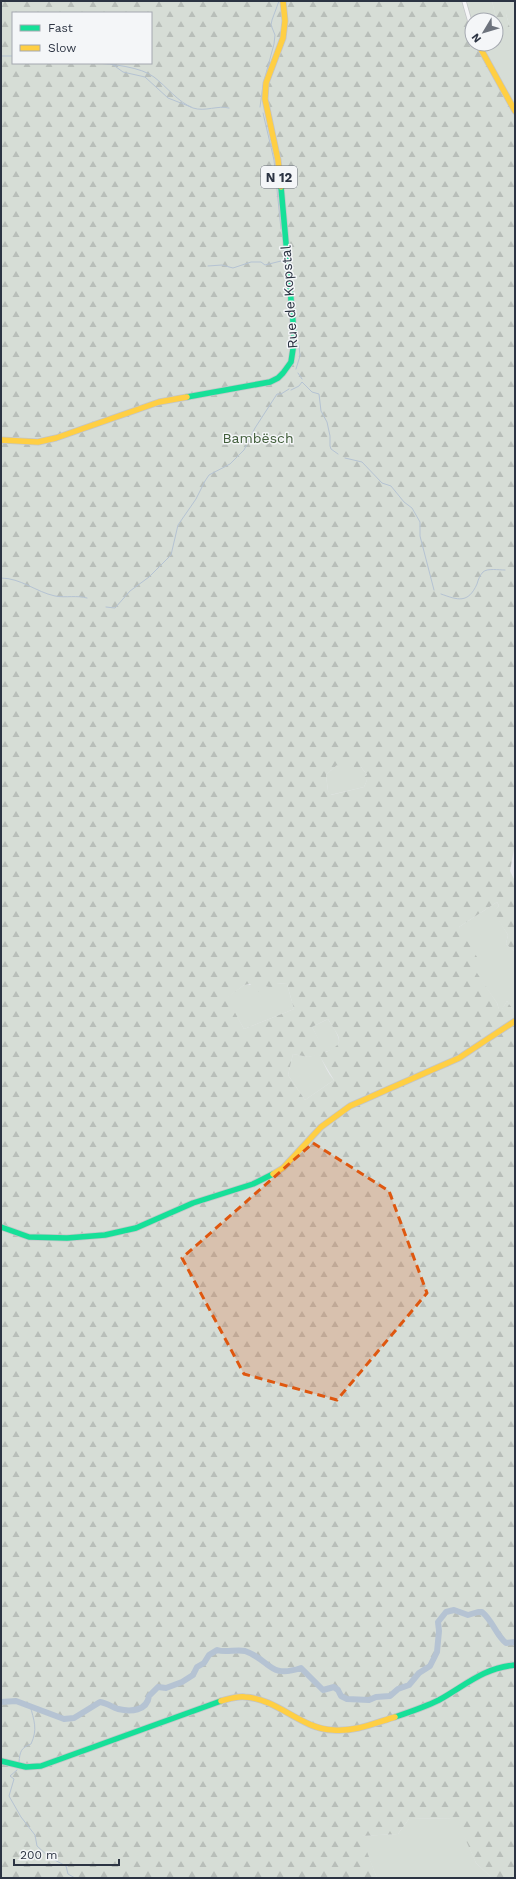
<svg xmlns="http://www.w3.org/2000/svg" width="516" height="1879" viewBox="0 0 516 1879" font-family="'Work Sans',sans-serif">
<style>
.green{fill:#d6ddd6}
.forest{fill:url(#forest-firs);fill-rule:evenodd}
.lines{fill:none;stroke-linecap:round;stroke-linejoin:round}
.stream{stroke:#b5c3d3;stroke-width:1}
.river{stroke:#b5c3d3;stroke-width:6}
.street-casing{stroke:#c3c5c8;stroke-width:5}
.fast-casing{stroke:#c3c5c8;stroke-width:7}
.slow-casing{stroke:#c3c5c8;stroke-width:7}
.street{stroke:#f5f5f7;stroke-width:3.5}
.fast{stroke:#16e098;stroke-width:5.5}
.slow{stroke:#ffcf43;stroke-width:5.5}
.marked{fill:#df570f;fill-opacity:0.2;stroke:#df570f;stroke-width:3;stroke-dasharray:8 5;stroke-linejoin:round}
.labels{text-anchor:middle;dominant-baseline:central;stroke-width:3;stroke-linejoin:round;paint-order:stroke}
.shield{fill:#f4f6f8;stroke:#686e79;stroke-width:1}
.shield-label{font-size:13px;font-weight:bold;fill:#2c3443}
.street-label{font-size:14px;fill:#2c3443;stroke:#f4f6f8}
.park-label{font-size:14px;fill:#415e3a;stroke:#f4f6f8}
</style>
<defs>
<pattern id="forest-firs" width="22" height="20" patternUnits="userSpaceOnUse"><rect width="22" height="20" fill="#d6ddd6"/><path d="M5 1l3.5 6h-7zM16 11l3.5 6h-7z" fill="#b8beb9"/></pattern>
</defs>
<rect width="100%" height="100%" fill="#e5e7ea"/>
<!-- green -->
<g class="green">
<polygon points="466,1 492,1 497,22 511,32 506,14 506,1 515,1 515,107 480,44 496,44 496,20 472,20 472,23"/>
<polygon points="353,764 361,767 367,775 365,777 367,780 364,787 330,795 328,791 326,775 337,765"/>
<polygon points="497,902 499,906 494,912 508,935 506,944 515,952 515,1012 507,1001 500,1013 497,1003 472,967 459,927"/>
<polygon points="276,983 287,984 294,1009 244,1029 226,998 244,985 264,985"/>
<path d="M328,1019C331,1025 344,1040 337,1046C335,1049 329,1051 325,1052L312,1027Z"/>
<path d="M293,1054L308,1057L319,1054C324,1063 327,1073 334,1080L305,1100L288,1075Z"/>
<polygon points="457,1818 476,1863 492,1878 377,1878 360,1836 398,1834 409,1819"/>
</g>
<!-- forest -->
<g class="forest">
<path d="M1,1H464L472,29V44H478L515,112V844L510,871L515,881V952L506,944L508,935L493,912L499,906L497,902L459,927L477,957L473,967L497,1003L500,1012L507,1001L515,1012V1878H492L476,1863L456,1818L409,1819L398,1834L361,1836L377,1878H1ZM13,13H151V63H13ZM353,764L354,768L359,769L361,767L367,775L364,777L367,780L364,787L331,795L328,791L326,775L337,765L346,770ZM276,983L287,984L294,1009L244,1029L227,998L244,985L250,984L267,999L271,997L264,986L274,988ZM328,1019C338,1037 348,1042 326,1052L312,1027ZM293,1054L308,1057L319,1055L334,1080L305,1100L288,1075Z"/>
<polygon points="492,1 506,1 506,14 511,32 504,33 497,22"/>
</g>
<g class="lines">
<!-- stream -->
<g class="stream">
<polyline points="1,56 13,56"/>
<polyline points="49,63 83,63"/>
<path d="M95,63C112,64 141,67 154,77C167,87 178,102 193,108C205,112 218,105 229,108"/>
<polyline points="112,64 123,72 145,77 168,98 191,107"/>
<polyline points="264,81 274,44 275,35 271,25 272,20 279,1"/>
<polyline points="260,107 263,85"/>
<polyline points="263,113 274,160 281,229"/>
<polyline points="208,266 222,265 233,268 251,262 261,262 265,265 281,261 285,263"/>
<polyline points="290,320 292,337"/>
<polyline points="296,369 300,356 299,346"/>
<polyline points="298,373 302,379"/>
<polyline points="291,390 299,386 302,382 312,392 319,394 321,411 327,422 330,436 330,446 331,449 338,454"/>
<polyline points="345,458 362,462 382,483 391,486 404,502 412,508 420,522 420,536 434,590"/>
<path d="M1,578C21,578 36,592 55,596C66,598 77,595 87,598"/>
<path d="M441,594C458,600 468,604 477,584C478,580 480,575 483,572C487,568 499,570 505,570"/>
<polyline points="106,607 115,608 130,591 149,577 171,555 178,525 196,499 205,481 209,475 230,464 244,450 255,428 277,394 281,394 289,389"/>
<path d="M19,1762C20,1751 21,1748 31,1744C38,1729 34,1721 30,1705"/>
<polyline points="17,1770 10,1776 14,1779 9,1796 21,1817 35,1835 37,1846 49,1857 66,1866 68,1874 75,1878"/>
</g>
<!-- river -->
<path class="river" d="M1,1702L16,1701L64,1719L74,1718L100,1702C107,1703 112,1707 118,1709C131,1712 147,1711 149,1696L158,1687L166,1688L182,1682L193,1675L197,1667L204,1663L209,1655L217,1650C226,1653 236,1649 245,1651C271,1660 268,1679 301,1668L323,1690L334,1687L338,1690L341,1696L347,1699L369,1700L376,1697L390,1696L398,1689L409,1685L419,1673L430,1666L437,1652L439,1631L438,1622L446,1612L454,1610L468,1615L478,1612H482C493,1621 496,1635 506,1643L515,1642"/>
<!-- street casing -->
<g class="street-casing">
<polyline id="street" points="464,1 472,29"/>
</g>
<!-- fast casing -->
<g class="fast-casing">
<g id="fast">
<polyline points="187,397 270,382 278,378 283,373 291,362 293,349 294,333 281,187"/>
<polyline points="1,1227 29,1237 67,1238 105,1235 136,1228 193,1203 253,1184 273,1174"/>
<path d="M395,1717C410,1712 425,1707 439,1700C466,1685 483,1668 515,1665"/>
<polyline points="1,1761 26,1767 41,1766 221,1701"/>
</g>
</g>
<!-- slow casing -->
<g class="slow-casing">
<g id="slow">
<polyline points="478,44 515,111"/>
<polyline points="281,187 278,160 265,99 266,83 283,38 285,21 283,1"/>
<polyline points="1,440 38,442 56,438 159,402 187,397"/>
<polyline points="273,1174 283,1168 321,1127 350,1106 459,1058 515,1021"/>
<path d="M221,1701C229,1699 237,1696 245,1697C278,1699 301,1729 333,1730C355,1732 375,1723 395,1717"/>
</g>
</g>
<!-- street -->
<use href="#street" class="street"/>
<!-- fast -->
<use href="#fast" class="fast"/>
<!-- slow -->
<use href="#slow" class="slow"/>
</g>
<!-- marked area -->
<path class="marked" d="M313,1143L389,1191L427,1293L337,1400L244,1374L182,1258Z"/>
<g class="labels">
<!-- shield labels -->
<rect class="shield" x="261" y="166" width="36" height="22" rx="3"/>
<g class="shield-label">
<text x="279" y="177">N 12</text>
</g>
<!-- street labels -->
<g class="street-label">
<text transform="translate(289 297) rotate(-94)">Rue de Kopstal</text>
</g>
<!-- park labels -->
<g class="park-label">
<text x="258" y="438">Bambësch</text>
</g>
</g>
<!-- border -->
<rect width="516" height="1879" fill="none" stroke="#2c3443" stroke-width="4"/>
<!-- legend -->
<rect x="12" y="12" width="140" height="52" fill="#f4f6f8" stroke="#a4a8b0"/>
<rect x="20" y="25" width="20" height="6" fill="#16e098" stroke="#a4a8b0"/>
<text x="48" y="32" font-size="12" fill="#2c3443">Fast</text>
<rect x="20" y="45" width="20" height="6" fill="#ffcf43" stroke="#a4a8b0"/>
<text x="48" y="52" font-size="12" fill="#2c3443">Slow</text>
<!-- north arrow -->
<g transform="translate(484 32) rotate(232)"><circle r="19" fill="#f4f6f8" stroke="#a4a8b0"/>
<path d="M0-3L7 15L0 10L-7 15Z" fill="#6d737d"/>
<text y="-6" font-size="11" font-weight="bold" text-anchor="middle" fill="#2c3443">N</text>
</g>
<!-- scale -->
<path d="M14 1859v6h105v-6" fill="none" stroke="#2c3443" stroke-width="2"/>
<text x="20" y="1859" font-size="12" fill="#2c3443" stroke="#f4f6f8" stroke-width="3" paint-order="stroke">200 m</text>
</svg>
